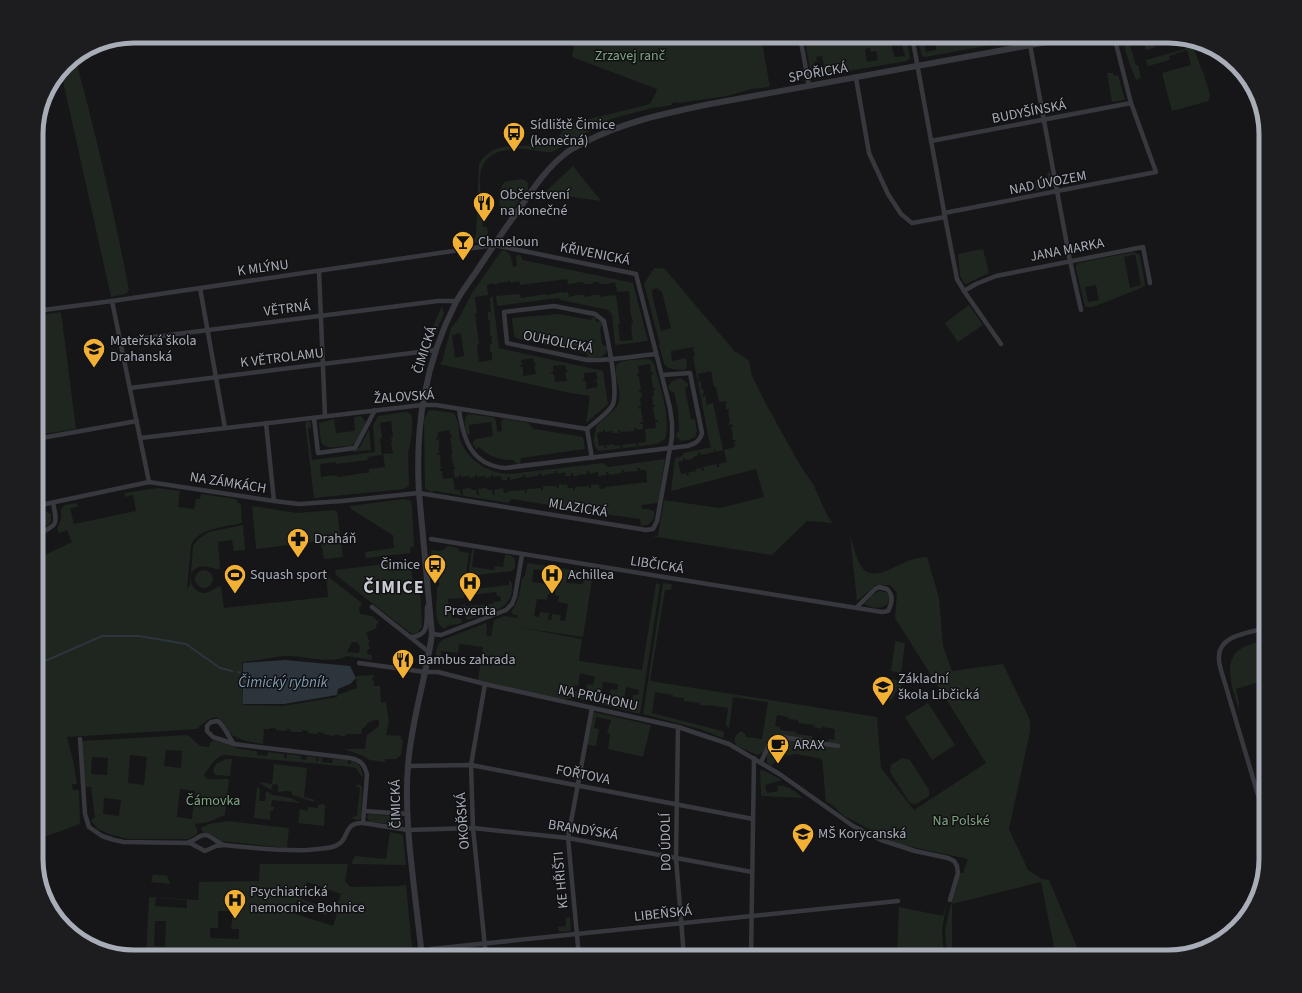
<svg xmlns="http://www.w3.org/2000/svg" width="1302" height="993" viewBox="0 0 1302 993" font-family="'Source Sans 3',sans-serif">
<style>
.green{fill:#1e261f;fill-rule:evenodd}
.water{fill:#2c353c}
.lines{fill:none;stroke-linecap:round;stroke-linejoin:round}
.stream{stroke:#2c353c;stroke-width:2}
.minor{stroke:#37383d;stroke-width:4.5}
.tertiary{stroke:#37383d;stroke-width:6}
.labels{text-anchor:middle;dominant-baseline:central;stroke-width:3;stroke-linejoin:round;paint-order:stroke}
.park-label{font-size:14px;fill:#7fa381;stroke:#111113}
.street-label{font-size:14px;fill:#a8adb8;stroke:#111113}
.poi-label{font-size:14px;fill:#a8adb8;stroke:#111113;text-anchor:start}
.water-label{font-size:15px;font-style:italic;fill:#7f9bb3;stroke:#111113}
.district-label{font-size:18px;font-weight:bold;letter-spacing:1px;fill:#c9ccd4;stroke:#111113}
.rim{fill:none;stroke:#a8adb8;stroke-width:5}
</style>
<rect width="100%" height="100%" fill="#161618"/>
<!-- green -->
<g class="green">
<path d="M576,36H661V39L662,36H758L761,37L770,87L751,89L727,96L680,103L673,102L672,105L652,108L611,119C595,128 579,137 562,146C559,147 556,151 552,152C541,153 529,148 518,149C469,150 479,186 485,219L482,220L483,227H486C490,233 488,237 483,242L475,243L471,242L475,238L476,234L479,163C502,132 533,157 559,136C562,133 564,128 566,125L650,104C652,100 656,93 657,89L572,57Z"/>
<path d="M804,36H906L910,58L907,61L813,77L811,74ZM900,38L905,56L895,57L892,49L891,39ZM870,48L871,52L876,51L878,60L867,62L865,49ZM822,56L825,71L816,72L814,62H817L816,57Z"/>
<polygon points="917,36 924,36 923,37 923,39 924,39 926,52 936,50 936,47 934,36 1022,36 1019,40 925,57 922,56"/>
<path d="M1125,36H1151L1155,48L1146,50L1143,38L1129,42L1136,65H1138L1141,78L1136,80C1132,70 1121,44 1125,36Z"/>
<polygon points="1182,38 1191,40 1202,71 1203,71 1210,95 1209,101 1172,111 1162,73 1191,65 1187,50 1169,56 1170,60 1148,66 1146,60 1185,49"/>
<path d="M75,57C96,134 114,212 129,290L126,294L111,297L61,72L69,60Z"/>
<polygon points="1107,73 1113,73 1114,76 1118,75 1125,100 1112,102"/>
<polygon points="573,166 601,201 544,193"/>
<polygon points="1050,172 1053,187 1036,191 1035,181 1048,178 1047,173"/>
<path d="M521,179L525,180L528,183V190L510,213L507,214L502,213C498,208 499,185 505,182C510,180 516,180 521,179Z"/>
<polygon points="983,249 989,273 966,284 964,283 960,276 958,254"/>
<path d="M502,250C512,252 511,258 513,267L517,266L516,256L520,255L523,260L633,283L648,341L615,345L612,315L608,310L561,300L558,298L497,306L496,296L520,294L521,298L546,294L547,295L562,292V293L568,292L569,297L574,296L575,295H584L585,297L591,296V295H600L601,297L611,295V296L616,295L620,324H618L620,341L633,340L631,329H632L631,324L633,323L632,317H631L629,291L617,292L615,282L605,284H600L599,282H593V284H584L583,282H577V283L568,284L567,279L520,285L519,281L510,283V280L508,281V282L497,283V284L495,285L494,283L487,285L488,295L475,297L477,313H475L479,344L477,345L479,362L492,360V352H490V344H492L491,338H492V336H490V320H488V312H491L490,303H491L489,298L494,297L493,299L499,348L603,371L608,404L586,423L590,396L570,393L439,364L442,362L451,328L459,318L472,293ZM457,333L461,334L464,356L455,358L452,335L457,334ZM533,358L534,364L536,363V365L534,366L536,374L523,376V367H520V366L522,365L521,360ZM565,365L566,370H567L568,372H565L567,381L555,382L554,374H551V372H553V366ZM596,372L597,377H598V379H596L598,387L586,389V381H583V379H584V373Z"/>
<path d="M1134,252L1140,255L1145,285L1141,288L1093,307H1085L1076,269V265L1079,263ZM1135,254L1141,285L1130,288L1124,257ZM1096,285L1099,300L1088,302L1085,287Z"/>
<path d="M654,268L665,269L736,353L737,352L749,361L752,376L766,404L800,465L813,484L828,517L833,523L807,521L772,555L651,536H658L664,500L720,508L764,497L756,469L671,491L675,458L682,456L684,453L712,447L710,445L693,357L695,356L693,347L671,351L672,361L686,358L687,366L685,370C663,369 665,368 660,348L658,346L660,345L644,284ZM657,288L662,292L671,328L661,331L652,294V290ZM711,371L714,387H716L719,402L726,401V409H729V411H728L730,421L729,422V425L732,424L733,426L731,427L733,437H732L733,440H735L736,442H734L735,447L724,450L727,462L719,464V467H717L716,464L703,467L704,470L702,471L701,468L696,469V471L688,473L689,476H687L686,473L681,474L678,462L683,461V458H685V460L693,459V457L699,455L698,453L700,452L701,455L714,452V449H715L716,452L723,450L713,403L706,405V396L703,397L702,395L704,394L703,389H701V381L698,382L697,380L699,379L698,374Z"/>
<polygon points="969,305 983,325 958,342 945,323"/>
<polygon points="442,306 444,313 436,332 431,331"/>
<polygon points="61,312 76,429 36,435 36,316"/>
<polygon points="558,314 591,320 593,317 595,317 597,318 595,320 598,323 600,320 603,324 600,328 602,344 607,347 606,353 601,357 587,358 588,354 516,338 514,336 512,318"/>
<path d="M647,359L651,360L654,364C659,382 672,421 665,439L657,444L599,451C590,443 596,434 596,426C602,420 612,413 617,406C625,393 612,377 617,364C624,359 638,360 647,359ZM650,364L651,373L653,372V374L651,375L653,388H655V390H653L654,396H652L653,405H655V406L653,407L655,420H658V422H655L656,428L645,429L646,442L638,443V447H636V443L622,445L623,448L621,449L620,445L615,446L614,444L606,445L607,448H605L604,445L599,446L597,433L603,432V430H605V432L613,431V433H619L618,430H620L621,432L635,431L634,428H636L637,430L643,429V424H640V422H643L641,408L639,409L638,407L641,406L640,398L642,397L641,392H639V390H641L639,376H637V374H639L638,366Z"/>
<polygon points="680,378 685,381 688,384 688,386 685,389 691,419 695,420 697,431 695,437 689,440 681,441 676,436 677,432 679,432 678,410 674,392 670,391 668,387 672,381"/>
<path d="M431,410L454,413C458,419 460,430 459,437C467,460 486,473 510,474L603,463L608,467L665,459L658,503L641,505L642,509H648L654,511C656,520 649,526 641,526L640,519C597,513 555,506 512,499L508,503L434,491L432,493L425,488L424,420L428,411ZM449,430L451,436L452,435L453,437L450,438L451,441L452,452H453V453L451,454L454,467H455V469H453L455,478L459,477V475H461V477L469,476L470,478L475,477V475H477V477L485,476L486,478L491,477V475H493V477L501,476L502,480H507V477H510V480L523,477V475H525L526,478L539,475V473H541L542,476H544V475L555,473V471H557L558,474L565,472L566,476H571V473H573L574,476H577V475L587,474V471H589L590,474L598,472V476L606,475V472H608L609,475L622,473V470H624V472L638,471L637,468H640V470H646L647,482L605,487V488L600,489L599,484L594,485V484L591,485V488H589V486L575,487V490L574,491L573,488H568L567,484L562,485L561,484H559V488H557L556,486H543V490H541V488L527,489V492L525,493V490L509,491V492L504,493L503,488L494,490L495,494L493,495L492,490H487V488L478,489L479,495H477L476,490H471V488L462,489L463,495H461L460,490H455L453,478L443,479L442,471H440V469H441L440,455H437V454L439,453C438,448 440,444 439,439L436,440V438L438,437V432Z"/>
<path d="M405,412C408,413 409,412 411,415C414,420 411,446 408,452L409,486L404,489L314,498L305,422L309,421L311,423V427L308,429L312,460L375,452L373,426L378,416ZM391,421L393,437H391L392,442L391,443L393,453L383,454L385,467L369,469V473H364L338,477L337,475L332,476V475L321,477L320,464L335,462L336,464L368,460L367,457L382,455L380,439L382,438L380,423Z"/>
<path d="M469,414L493,417L496,421L497,432L502,431L501,422L503,419H506L529,423L531,427L534,429L583,437L585,449L521,458L520,464L515,463L513,460C499,460 489,457 479,447L476,449L473,444V442L476,439L493,436L491,422L469,425L470,435L467,434C465,427 462,419 469,414Z"/>
<path d="M361,416L365,421V424C360,434 357,450 343,446C335,447 326,450 321,442L319,423L334,419L336,433L355,431L354,417Z"/>
<polygon points="369,429 371,450 352,452 360,447"/>
<polygon points="1260,479 1266,487 1266,521 1258,499"/>
<path d="M158,488L180,491L178,507L194,509L196,499H200L201,494L235,499L241,505L242,523C226,527 196,528 191,546L187,589L190,585L193,546L197,540L209,532L243,525L245,550L234,551L232,540L218,542L220,569C213,570 206,564 199,567C185,572 190,592 204,593C210,593 215,587 221,586L224,608L328,597L326,575L358,600L362,604L359,608L360,614L372,616L379,622L376,625L377,628L366,633L370,643H368L370,649L367,650L368,655L371,654L372,660L346,656C335,665 300,655 285,656C271,657 257,661 242,662L243,705L283,706L337,697V695L357,688L356,678L357,676L374,675L372,680L374,681V686H380L381,702H386L389,722L386,735L404,736H401V740H403L401,755L396,759H385V762L370,760L363,756L344,749H365L367,735L379,726V720H374L366,724L367,725L362,729L361,734H346L345,737L335,734L334,736L323,734V733L318,732V734L308,733V731L303,730L302,732H291V730L287,729L286,731L276,730V728H271L270,729H264L263,744C252,742 240,741 231,734C228,732 226,727 224,724C216,710 205,722 197,729L67,737L74,765L77,784H72L73,790H79L80,824L36,840V559L72,542L67,530L59,533L57,529L61,519V509L65,505L77,503L78,507L70,508L74,524L136,511L133,495L125,497L124,493ZM352,642H357L360,647L359,653L347,652Z"/>
<polygon points="404,499 411,501 412,507 414,546 410,548 410,553 366,558 365,552 394,548 393,538 394,536 351,509 350,506"/>
<polygon points="252,506 297,513 334,510 337,511 343,557 324,559 321,541 256,549"/>
<polygon points="44,510 51,514 51,521 48,525 36,530 36,516 37,521 42,520 41,514 36,515 36,511"/>
<path d="M850,536C853,544 855,554 859,563C871,586 894,565 911,560C916,558 922,557 927,557L939,598L943,646L952,671L1003,664L1030,720V732L1009,829L1028,870L1042,879L1049,880L1077,947L1073,957H1056L1041,882L952,904V951L959,952L960,957H947L945,932L948,915L960,873H963L968,859L898,844L844,816L831,804L826,802L822,759L796,754L780,757L771,766L767,763V755L762,753L757,755L737,746L734,741L736,735L741,731L745,734L746,737L762,739L768,702L733,697L729,729L726,725L728,708L708,705L707,706L700,705V703L684,701V698L673,697V695L655,692L652,713L722,731L724,733L723,738L700,729L643,714L663,583L672,584L671,590H665L650,681L877,717L881,768L914,810L986,763L895,618L897,593L890,585H876L857,601ZM777,715L788,717V719L798,720V723L814,725V727L821,729L822,727L835,729L834,740L829,739L828,742L812,739V736L796,734V732L780,730V727L775,726Z"/>
<path d="M447,546L458,548L459,551L469,553L466,575L462,576L463,590L509,585V580L512,583C512,587 512,592 511,596C506,611 482,615 468,620L465,617V612H463L462,605L465,604V606L493,604V602L501,601L500,596H497L496,592L464,596V598L448,599L449,613H451L452,618H458L461,619L462,623L447,626L445,629C431,624 438,600 437,588L439,586L438,572H435L436,581H434L431,550L440,551L445,549Z"/>
<polygon points="472,549 474,550 472,567 494,570 495,566 503,567 505,555 510,555 515,559 515,568 512,571 468,576"/>
<polygon points="409,561 411,564 413,584 420,588 422,623 422,627 418,631 420,633 414,634 409,632 336,575 335,570"/>
<path d="M528,563L593,573L583,637L517,627L582,639L579,661L642,670L656,583L660,585L640,714L575,698L563,699L478,680L483,647L459,644L458,653L441,651V666C434,658 434,648 442,640L486,623L487,629L486,635L491,636L494,620L504,616L518,618V615H514L511,612C519,601 520,591 522,578L525,576L527,564ZM534,569L562,573L560,586L557,585L555,595L559,596L558,602L568,604L565,621L560,620L561,615L552,614L551,620H548L549,613L540,612L539,617L534,616L537,599L547,600L548,594H552L553,585L532,582ZM568,573L584,577L583,584L566,583ZM580,673L595,677L593,685L587,684L586,691H574L575,685L578,686ZM603,682L618,684L617,690L611,689L609,696L601,695ZM626,687L639,690L638,695H633L632,702L624,700Z"/>
<circle cx="204" cy="579" r="9"/>
<path d="M879,591C899,591 890,617 864,604L871,596Z"/>
<path d="M1266,640V680L1236,689L1239,701V710C1234,692 1220,660 1242,648C1249,644 1258,642 1266,640Z"/>
<polygon points="895,641 905,643 901,673 891,671"/>
<path d="M892,679C898,680 902,682 901,688L896,692L892,700L885,698L888,682Z"/>
<polygon points="928,703 955,745 932,760 905,717"/>
<polygon points="593,712 651,725 643,757 608,749 610,734 607,733 611,720 596,717 594,728 599,729 596,746 587,745"/>
<path d="M188,735L200,746L209,747L210,743L214,740L240,749L257,751V755L267,756L268,752L284,754V758H287V754L301,756V759L306,760L307,756L316,757V761H318L319,757L322,758V762L332,763L333,759L348,760V764H351V761C359,762 362,769 363,776H361L356,768L352,767L223,755C212,760 212,766 204,774L206,778L208,779H229L225,815L208,822L195,824L198,833L189,839H128L109,834L98,829L91,821L95,817L91,787H83L82,741ZM166,750L182,751L181,768L164,766ZM130,755L147,757L144,785L128,783ZM92,757L108,758L107,775L91,774ZM180,789L195,791L192,819L177,817ZM104,798L121,800L119,816L103,814Z"/>
<polygon points="902,758 910,760 929,790 929,796 916,804 910,803 890,772 891,765"/>
<polygon points="226,759 232,759 230,776 215,775 213,770 216,764"/>
<polygon points="274,764 307,768 304,797 313,799 314,802 292,795 292,792 287,791 278,792 278,785 273,784 271,790 258,782 272,784"/>
<path d="M760,770L765,771L782,780L765,785L767,793L778,791L777,786C787,784 796,792 803,798L761,796Z"/>
<polygon points="358,784 362,786 361,818 359,820 354,819 352,817 357,816 360,788 356,786"/>
<polygon points="257,787 260,789 259,801 265,801 266,791 273,795 291,798 300,803 272,800 271,806 274,807 273,811 270,811 270,820 254,818"/>
<polygon points="323,804 325,805 324,826 298,823 300,809 307,811 308,807 318,808 318,805"/>
<polygon points="369,814 401,817 403,822 401,825 370,822 367,817"/>
<polygon points="229,821 289,828 287,848 221,841 213,835 203,832 201,828 209,824"/>
<polygon points="390,832 403,835 406,865 351,864 355,856 386,859"/>
<path d="M260,864H348L345,881L350,887L398,886L406,885L413,957H146L149,897L198,900L199,882L259,881ZM307,882L341,894L335,911L301,899ZM156,898L187,900V908L155,906ZM297,900L306,903L305,908L311,910L312,907L321,910L320,913L326,915L328,911L337,914L333,926L293,913L294,907H293L294,905H295ZM218,911H233L231,929H239V939L210,938V928H218ZM155,921H166L165,947L154,946Z"/>
<polygon points="153,874 167,876 170,884 151,882"/>
<polygon points="946,905 942,931 944,957 897,957 899,907 943,916"/>
<polygon points="570,917 571,931 559,932 558,927 566,926 566,918"/>
<polygon points="462,950 463,957 433,957 433,953 436,953 437,955 456,953 457,951"/>
</g>
<!-- water -->
<polygon class="water" points="285,660 350,666 356,678 350,684 338,689 337,695 284,704 243,704 243,663"/>
<g class="lines">
<!-- stream -->
<g class="stream">
<polyline points="36,665 102,636 139,636 186,644 220,668 232,671"/>
<polyline points="238,672 242,673"/>
</g>
<!-- minor -->
<g class="minor">
<polyline points="800,36 809,86"/>
<polyline points="1026,36 1030,45 1070,261 1081,310"/>
<polyline points="856,78 869,153 888,194 901,214 912,223 945,217 912,36"/>
<polyline points="931,141 1131,103"/>
<polyline points="944,213 1156,172 1131,103 1114,36"/>
<polyline points="945,217 957,279 964,291 1001,344"/>
<polyline points="319,271 325,416"/>
<polyline points="200,288 225,428"/>
<polyline points="964,291 976,284 996,276 1143,247 1150,283"/>
<polyline points="112,301 149,482"/>
<polyline points="121,341 438,301 457,301"/>
<polyline points="130,388 436,350"/>
<path d="M459,409C463,439 471,465 505,468L687,446C695,444 700,441 702,433L690,373L662,375"/>
<polyline points="314,418 318,453 355,448 375,410"/>
<polyline points="266,423 274,501"/>
<polyline points="587,429 592,458"/>
<path d="M140,438L422,405H436L587,429C594,423 607,414 612,406C620,394 607,337 604,321L595,314L554,306L504,312L507,343L587,360C610,361 633,356 656,354"/>
<polyline points="36,439 137,421"/>
<polyline points="36,506 149,482 274,501 299,504 342,501 419,493 646,530 653,529 657,521 672,437 672,423 670,408 636,274 494,245 112,301 36,311"/>
<path d="M36,535C57,525 58,526 53,503"/>
<path d="M431,539L664,577L882,612L888,611C892,603 894,596 887,589L879,587L875,589L857,607"/>
<polyline points="372,607 429,652"/>
<path d="M1266,628C1249,633 1217,635 1219,659C1219,666 1222,673 1224,680L1266,822"/>
<polyline points="432,634 441,635 506,610 512,604 515,596 522,555"/>
<path d="M411,637C430,636 426,622 427,607"/>
<polyline points="359,663 425,672 438,672 485,684 678,727 729,744 781,775 853,826 881,840 915,851 948,858 954,861 957,866 958,873 950,900"/>
<polyline points="485,684 471,765 473,828 486,957"/>
<polyline points="678,727 676,858 684,957"/>
<polyline points="80,739 85,814 89,827 102,836 114,840 124,842 190,843 205,851 216,846 224,845"/>
<path d="M234,744C228,736 225,727 218,721L211,722L207,726V731L213,737L234,744L350,758C360,760 365,764 367,775L363,823L408,830L473,828L568,838L752,872"/>
<polyline points="761,762 771,741 776,736 838,746"/>
<polyline points="408,766 471,765 753,819"/>
<polyline points="364,811 407,814"/>
<path d="M189,842C194,841 198,836 204,835C211,834 216,843 224,845C252,848 279,851 307,850C316,849 324,849 332,847C352,842 341,822 363,823"/>
<polyline points="431,949 898,901"/>
<polyline points="579,957 568,838 592,708"/>
<polyline points="751,957 754,758"/>
</g>
<!-- tertiary -->
<path class="tertiary" d="M422,957C419,928 415,898 412,869C408,835 405,800 408,766C411,721 426,678 432,634L419,493C415,425 425,363 456,302C462,291 469,282 476,272C488,254 499,237 512,219C528,197 543,171 565,154C570,149 577,147 583,143C623,122 666,113 710,104L1080,36"/>
</g>
<!-- icons -->
<defs>
<g id="bus-pin" transform="scale(1.15)"><path d="M0 17L-7.5 6A9.5 9.5 0 1 1 7.5 6Z" fill="#f2b134" stroke="#111113"/><path d="M-5-6H5V4H4V6H2V4H-2V6H-4V4H-5ZM-3.5-4V0h7V-4ZM-3.5 1.2v1.5H-2V1.2ZM2 1.2v1.5H3.5V1.2Z" fill="#111"/></g>
<g id="restaurant-pin" transform="scale(1.15)"><path d="M0 17L-7.5 6A9.5 9.5 0 1 1 7.5 6Z" fill="#f2b134" stroke="#111113"/><path d="M-5-6h1v4h1v-4h1v4h1v-4h1v5L-1.5 .5V6h-2V.5L-5-1ZM5-6V6H3V1.5H1.5Q1.5-4 5-6Z" fill="#111"/></g>
<g id="bar-pin" transform="scale(1.15)"><path d="M0 17L-7.5 6A9.5 9.5 0 1 1 7.5 6Z" fill="#f2b134" stroke="#111113"/><path d="M-6-5H6L.8 .8V4.5H3.5V6h-7V4.5H-.8V.8Z" fill="#111"/></g>
<g id="school-pin" transform="scale(1.15)"><path d="M0 17L-7.5 6A9.5 9.5 0 1 1 7.5 6Z" fill="#f2b134" stroke="#111113"/><path d="M0-5L7-2L0 1L-7-2ZM-4 1L0 2.5L4 1V4Q0 6-4 4Z" fill="#111"/></g>
<g id="pharmacy-pin" transform="scale(1.15)"><path d="M0 17L-7.5 6A9.5 9.5 0 1 1 7.5 6Z" fill="#f2b134" stroke="#111113"/><path d="M-2-6h4v4h4v4h-4v4h-4v-4h-4v-4h4Z" fill="#111"/></g>
<g id="stadium-pin" transform="scale(1.15)"><path d="M0 17L-7.5 6A9.5 9.5 0 1 1 7.5 6Z" fill="#f2b134" stroke="#111113"/><path d="M0-5a6.5 5 0 1 0 0 10a6.5 5 0 1 0 0-10ZM-3.5-1.8h7v3.6h-7Z" fill="#111"/></g>
<g id="hospital-pin" transform="scale(1.15)"><path d="M0 17L-7.5 6A9.5 9.5 0 1 1 7.5 6Z" fill="#f2b134" stroke="#111113"/><path d="M-5-5h3v3.5h4V-5h3V5h-3V1.5h-4V5h-3Z" fill="#111"/></g>
<g id="cafe-pin" transform="scale(1.15)"><path d="M0 17L-7.5 6A9.5 9.5 0 1 1 7.5 6Z" fill="#f2b134" stroke="#111113"/><path d="M-5.5-4.5H6V0H3Q3 3.5 0 3.5H-2.5Q-5.5 3.5-5.5 0ZM3-3.2v2h1.7v-2ZM-6 4.5H4V6H-6Z" fill="#111"/></g>
</defs>
<g fill-rule="evenodd">
<use href="#bus-pin" x="514" y="133"/>
<use href="#restaurant-pin" x="484" y="203"/>
<use href="#bar-pin" x="463" y="242"/>
<use href="#school-pin" x="94" y="349"/>
<use href="#pharmacy-pin" x="298" y="539"/>
<use href="#bus-pin" x="435" y="565"/>
<use href="#stadium-pin" x="235" y="575"/>
<use href="#hospital-pin" x="552" y="575"/>
<use href="#hospital-pin" x="470" y="583"/>
<use href="#restaurant-pin" x="403" y="660"/>
<use href="#school-pin" x="883" y="687"/>
<use href="#cafe-pin" x="778" y="745"/>
<use href="#school-pin" x="803" y="834"/>
<use href="#hospital-pin" x="235" y="900"/>
</g>
<g class="labels">
<!-- park labels -->
<g class="park-label">
<text x="630" y="56">Zrzavej ranč</text>
<text x="213" y="801">Čámovka</text>
<text x="961" y="821">Na Polské</text>
</g>
<!-- street labels -->
<g class="street-label">
<text transform="translate(818 73) rotate(-10)">SPOŘICKÁ</text>
<text transform="translate(1029 112) rotate(-11)">BUDYŠÍNSKÁ</text>
<text transform="translate(1048 183) rotate(-11)">NAD ÚVOZEM</text>
<text transform="translate(1067 250) rotate(-11)">JANA MARKA</text>
<text transform="translate(595 254) rotate(11)">KŘIVENICKÁ</text>
<text transform="translate(263 268) rotate(-8)">K MLÝNU</text>
<text transform="translate(287 309) rotate(-7)">VĚTRNÁ</text>
<text transform="translate(558 342) rotate(11)">OUHOLICKÁ</text>
<text transform="translate(425 350) rotate(-72)">ČIMICKÁ</text>
<text transform="translate(282 358) rotate(-7)">K VĚTROLAMU</text>
<text transform="translate(404 397) rotate(-4)">ŽALOVSKÁ</text>
<text transform="translate(228 483) rotate(9)">NA ZÁMKÁCH</text>
<text transform="translate(578 508) rotate(9)">MLAZICKÁ</text>
<text transform="translate(657 565) rotate(9)">LIBČICKÁ</text>
<text transform="translate(598 698) rotate(12)">NA PRŮHONU</text>
<text transform="translate(583 775) rotate(11)">FOŘTOVA</text>
<text transform="translate(396 804) rotate(-91)">ČIMICKÁ</text>
<text transform="translate(463 821) rotate(-94)">OKOŘSKÁ</text>
<text transform="translate(583 830) rotate(9)">BRANDÝSKÁ</text>
<text transform="translate(666 842) rotate(-91)">DO ÚDOLÍ</text>
<text transform="translate(561 880) rotate(-95)">KE HŘIŠTI</text>
<text transform="translate(663 914) rotate(-6)">LIBEŇSKÁ</text>
</g>
<!-- poi labels -->
<g class="poi-label">
<text x="530" y="125">Sídliště Čimice<tspan x="530" dy="16">(konečná)</tspan></text>
<text x="500" y="195">Občerstvení<tspan x="500" dy="16">na konečné</tspan></text>
<text x="478" y="242">Chmeloun</text>
<text x="110" y="341">Mateřská škola<tspan x="110" dy="16">Drahanská</tspan></text>
<text x="314" y="539">Draháň</text>
<text x="420" y="565" text-anchor="end">Čimice</text>
<text x="250" y="575">Squash sport</text>
<text x="568" y="575">Achillea</text>
<text x="470" y="611" text-anchor="middle">Preventa</text>
<text x="418" y="660">Bambus zahrada</text>
<text x="898" y="679">Základní<tspan x="898" dy="16">škola Libčická</tspan></text>
<text x="794" y="745">ARAX</text>
<text x="818" y="834">MŠ Korycanská</text>
<text x="250" y="892">Psychiatrická<tspan x="250" dy="16">nemocnice Bohnice</tspan></text>
</g>
<!-- water labels -->
<g class="water-label">
<text x="283" y="682">Čimický rybník</text>
</g>
<!-- district labels -->
<g class="district-label">
<text x="394" y="587">ČIMICE</text>
</g>
</g>
<!-- crop -->
<path d="M0 0H1302V993H0ZM134 43H1168A91 91 0 0 1 1259 134V859A91 91 0 0 1 1168 950H134A91 91 0 0 1 43 859V134A91 91 0 0 1 134 43Z" fill="#1d1d20" fill-rule="evenodd"/>
<path class="rim" d="M134 43H1168A91 91 0 0 1 1259 134V859A91 91 0 0 1 1168 950H134A91 91 0 0 1 43 859V134A91 91 0 0 1 134 43Z"/>
</svg>
